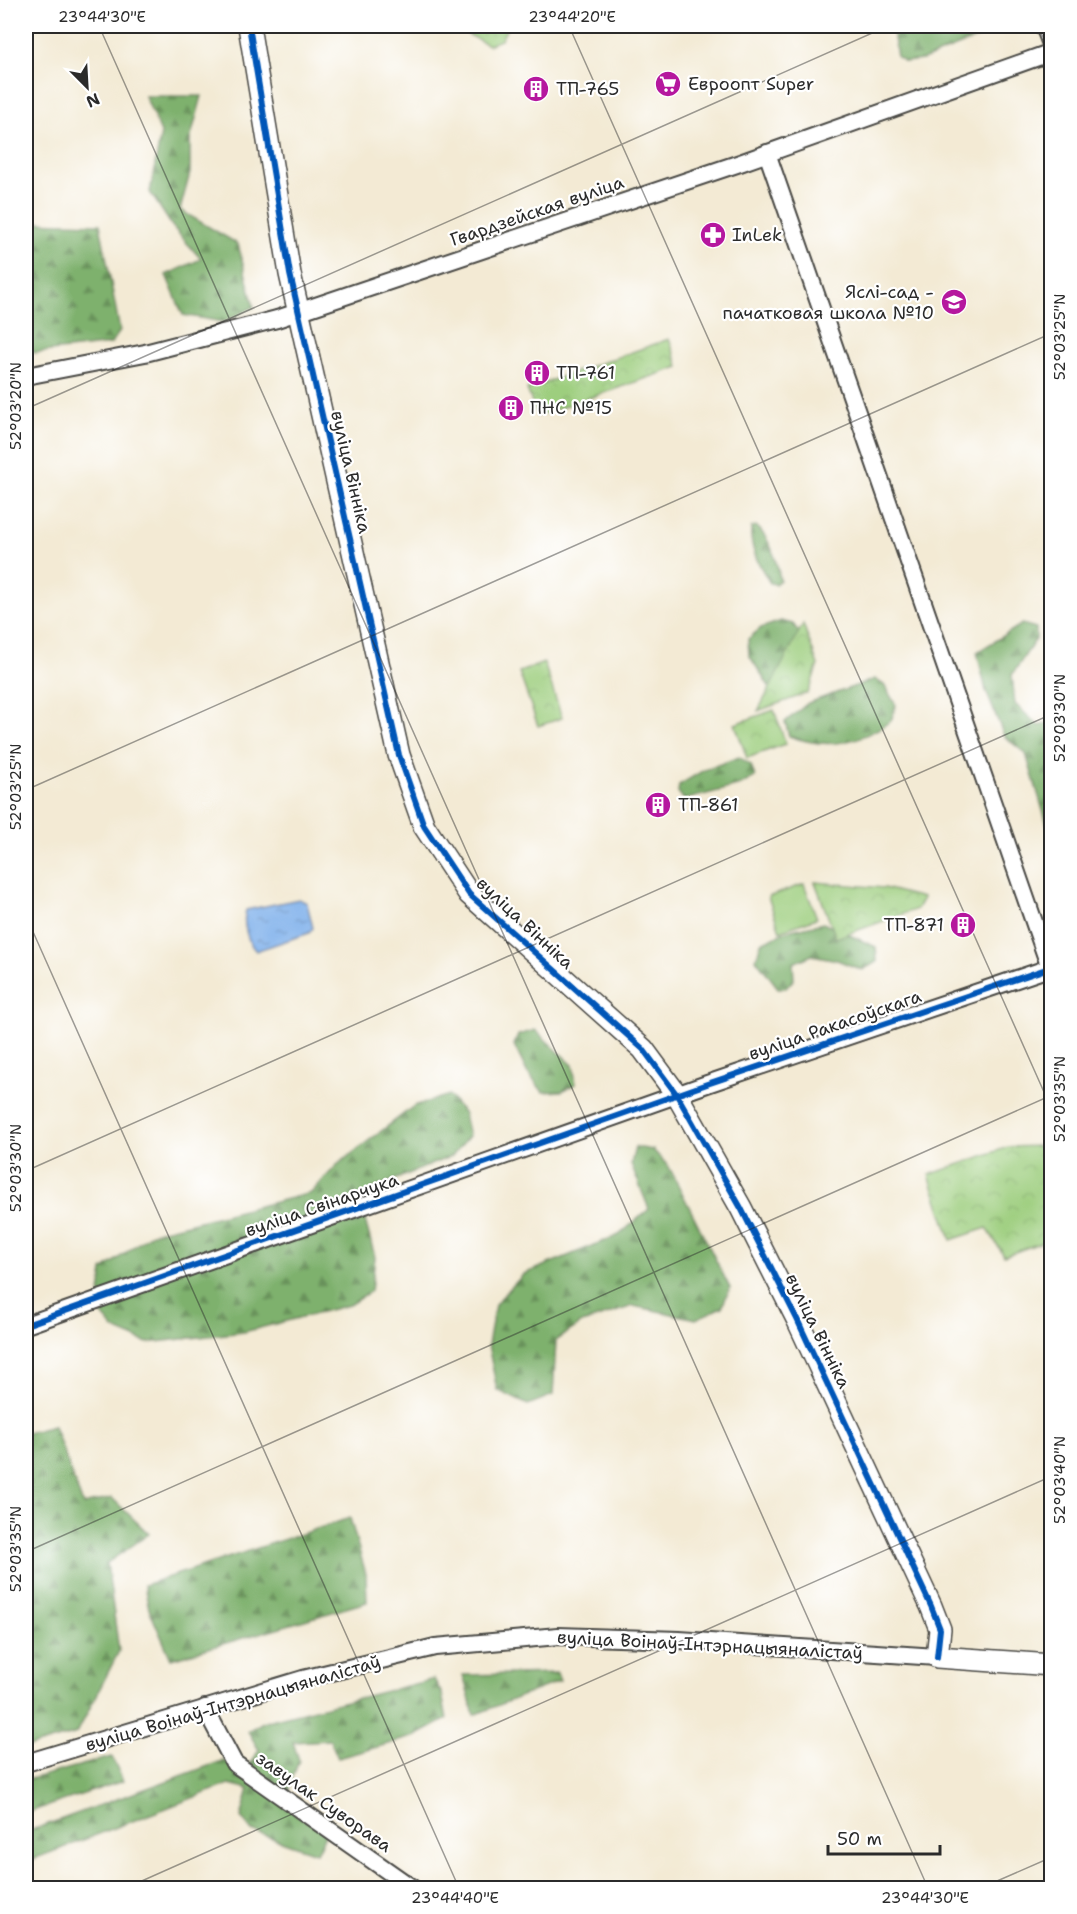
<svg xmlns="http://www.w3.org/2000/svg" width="1077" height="1914" viewBox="0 0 1077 1914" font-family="'Shantell Sans',sans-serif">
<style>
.forest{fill:url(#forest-firs);stroke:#546e4c;stroke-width:1.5}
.park{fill:url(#park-crowns);stroke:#647c54;stroke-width:1.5}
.pitch{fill:#9dce7e;stroke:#647c54;stroke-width:1.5}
.water{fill:url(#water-ripples);stroke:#566e8b;stroke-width:1.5}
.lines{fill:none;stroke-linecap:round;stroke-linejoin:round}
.minor-casing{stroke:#494844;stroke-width:20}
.tertiary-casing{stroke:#494844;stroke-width:24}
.minor{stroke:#fff;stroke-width:16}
.tertiary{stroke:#fff;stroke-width:21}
.cycleway-casing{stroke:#fff;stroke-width:10}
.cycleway{stroke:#0057b8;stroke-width:6}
.ticks{fill:none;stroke:#2b2b2b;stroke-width:1.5;stroke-opacity:0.45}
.labels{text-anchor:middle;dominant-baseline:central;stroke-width:4.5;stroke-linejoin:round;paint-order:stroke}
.poi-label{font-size:18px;fill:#2b2b2b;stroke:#fff;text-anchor:start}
.street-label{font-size:18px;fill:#2b2b2b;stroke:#fff}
.neatline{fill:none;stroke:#2b2b2b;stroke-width:2}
.ticks-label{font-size:15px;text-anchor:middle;fill:#2b2b2b}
</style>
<defs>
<pattern id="forest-firs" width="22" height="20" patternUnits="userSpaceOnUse" patternTransform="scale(1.5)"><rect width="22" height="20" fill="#7eb16d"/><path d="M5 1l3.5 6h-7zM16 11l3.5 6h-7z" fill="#67905a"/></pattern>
<pattern id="park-crowns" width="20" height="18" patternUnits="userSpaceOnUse" patternTransform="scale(1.5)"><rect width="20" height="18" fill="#9dce7e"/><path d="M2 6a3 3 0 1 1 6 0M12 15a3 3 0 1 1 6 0" fill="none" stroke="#87b16d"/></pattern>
<pattern id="water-ripples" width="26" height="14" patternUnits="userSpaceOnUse" patternTransform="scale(1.5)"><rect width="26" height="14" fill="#80b1eb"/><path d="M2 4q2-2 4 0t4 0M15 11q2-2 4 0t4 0" fill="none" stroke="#6990bf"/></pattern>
</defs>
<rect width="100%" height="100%" fill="#fff"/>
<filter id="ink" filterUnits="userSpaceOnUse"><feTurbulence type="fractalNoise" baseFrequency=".0167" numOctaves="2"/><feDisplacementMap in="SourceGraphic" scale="12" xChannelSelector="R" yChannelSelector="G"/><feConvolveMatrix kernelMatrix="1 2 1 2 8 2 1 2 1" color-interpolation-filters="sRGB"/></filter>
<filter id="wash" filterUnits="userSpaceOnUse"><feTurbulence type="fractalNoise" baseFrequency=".008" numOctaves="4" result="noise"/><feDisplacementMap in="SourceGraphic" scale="24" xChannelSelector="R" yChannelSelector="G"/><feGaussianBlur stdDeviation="1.35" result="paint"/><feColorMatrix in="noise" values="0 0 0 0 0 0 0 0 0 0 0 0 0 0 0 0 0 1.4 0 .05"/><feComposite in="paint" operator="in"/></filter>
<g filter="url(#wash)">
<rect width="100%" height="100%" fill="#f3ead4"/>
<!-- forest -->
<g class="forest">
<polygon points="892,26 992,26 980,37 923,60 905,62 897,57"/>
<polygon points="145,96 202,96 190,140 190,173 180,210 238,244 254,307 223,322 183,315 166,275 201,259 172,226 150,192 161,133"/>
<polygon points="26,222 100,224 120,331 111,344 34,353 26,338"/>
<path d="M756,526C770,538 777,562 780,580L775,584L770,583C760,567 749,548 751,528Z"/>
<polygon points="781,621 793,624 803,638 777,699 749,655 748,639 761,628"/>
<polygon points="1022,624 1036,628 1036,639 1012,675 1015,704 1039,726 1051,722 1051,837 1026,754 1004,736 986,691 977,652"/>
<path d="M875,679L884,685L896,705L891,721C857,744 828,750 789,736L785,722L808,703Z"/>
<polygon points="739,757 751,765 755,777 741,785 684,800 678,792 679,785 704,770"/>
<polygon points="823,923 876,947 877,962 862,970 837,960 812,955 793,963 794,979 786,988 778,988 756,959 761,943 787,931"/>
<polygon points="535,1030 573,1065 576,1084 562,1091 543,1092 527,1072 514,1045 518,1035"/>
<polygon points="449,1095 464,1114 469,1136 452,1156 372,1189 365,1220 375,1257 371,1291 349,1305 244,1332 147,1343 114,1329 98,1310 103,1270 152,1233 311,1193 337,1165 414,1106"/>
<polygon points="635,1147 653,1150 669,1167 730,1288 722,1307 696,1319 633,1306 582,1323 556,1340 553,1395 528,1405 497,1390 488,1345 495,1304 524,1274 619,1235 649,1209 631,1164"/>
<polygon points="54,1426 83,1505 112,1498 149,1534 107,1563 119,1651 77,1733 26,1748 26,1433"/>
<polygon points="350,1518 366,1574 367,1602 171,1659 149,1609 144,1585"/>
<polygon points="557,1673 560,1681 474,1715 463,1675"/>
<polygon points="434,1679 442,1694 447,1719 416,1736 338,1758 330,1740 293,1742 299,1760 289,1788 290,1810 326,1833 316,1853 252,1831 241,1817 249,1789 229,1784 26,1862 26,1832 222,1761 250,1764 259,1750 248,1731 263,1722"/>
<polygon points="112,1757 123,1781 26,1813 26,1780"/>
</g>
<!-- park -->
<g class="park">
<polygon points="453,26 508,26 501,40 488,45"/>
<polygon points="669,339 679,367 537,416 527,389"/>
<polygon points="803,624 818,665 808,693 758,711"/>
<polygon points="544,663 562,718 538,726 519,672"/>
<polygon points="774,710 786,744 747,758 735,724"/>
<polygon points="815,882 884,888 923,898 917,909 836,938"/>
<polygon points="1039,1146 1051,1175 1051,1239 1004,1256 987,1228 951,1240 929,1175 1008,1147"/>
</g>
<!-- pitch -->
<polygon class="pitch" points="804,884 817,918 780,931 768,897"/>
<!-- water -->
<path class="water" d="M299,899L307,903L313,928L309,933L256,951C247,942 242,922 246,910Z"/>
</g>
<g filter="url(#ink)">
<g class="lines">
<!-- minor casing -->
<g class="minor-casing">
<g id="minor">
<polyline points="1044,26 1052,47"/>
<polyline points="767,153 1050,968"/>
<polyline points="26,376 145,353 277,319 740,163 1052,52"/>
<polyline points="26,1325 707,1084 1052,967"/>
<polyline points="205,1708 234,1763 412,1888"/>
<polyline points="26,1763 303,1679 435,1647 558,1636 679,1640 937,1657"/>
</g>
</g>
<!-- tertiary casing -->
<g class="tertiary-casing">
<polyline id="tertiary" points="249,26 290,274 399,755 424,826 469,894 643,1049 677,1095 741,1208 797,1319 931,1606 940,1629 937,1657 1052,1665"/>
</g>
<!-- minor -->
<use href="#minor" class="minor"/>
<!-- tertiary -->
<use href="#tertiary" class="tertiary"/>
<!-- cycleway casing -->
<g class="cycleway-casing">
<g id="cycleway">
<polyline points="249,26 290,274 399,755 424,826 469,894 643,1049 677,1095 741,1208 797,1319 931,1606 940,1629 937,1657"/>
<polyline points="26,1325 707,1084 1052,967"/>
</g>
</g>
<!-- cycleway -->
<use href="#cycleway" class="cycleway"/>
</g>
</g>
<!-- ticks -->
<path class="ticks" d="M99,26L928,1888M569,26L1052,1110M1038,26L1052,56M26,28L32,26M26,409L888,26M26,790L1052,333M26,916L459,1888M26,1171L1052,714M26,1552L1052,1095M126,1888L1052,1476M981,1888L1052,1857"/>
<!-- icons -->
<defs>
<g id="supermarket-disc" transform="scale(1.35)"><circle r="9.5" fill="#b5179e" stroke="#fff"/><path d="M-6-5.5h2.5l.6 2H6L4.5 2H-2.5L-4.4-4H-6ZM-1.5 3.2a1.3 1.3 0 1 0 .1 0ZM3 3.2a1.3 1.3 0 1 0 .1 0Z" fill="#fff"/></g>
<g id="building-disc" transform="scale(1.35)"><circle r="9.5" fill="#b5179e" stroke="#fff"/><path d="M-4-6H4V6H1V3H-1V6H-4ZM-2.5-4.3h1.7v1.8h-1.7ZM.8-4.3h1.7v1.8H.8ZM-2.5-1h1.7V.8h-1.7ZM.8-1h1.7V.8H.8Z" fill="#fff"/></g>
<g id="pharmacy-disc" transform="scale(1.35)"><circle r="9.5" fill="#b5179e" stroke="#fff"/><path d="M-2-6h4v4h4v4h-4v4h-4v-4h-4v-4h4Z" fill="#fff"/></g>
<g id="school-disc" transform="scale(1.35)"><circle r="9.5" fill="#b5179e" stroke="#fff"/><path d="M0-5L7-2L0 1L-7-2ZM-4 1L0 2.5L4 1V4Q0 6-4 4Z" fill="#fff"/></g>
</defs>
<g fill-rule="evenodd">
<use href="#supermarket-disc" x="668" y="84"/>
<use href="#building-disc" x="536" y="89"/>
<use href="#pharmacy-disc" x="713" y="235"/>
<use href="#school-disc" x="954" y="302"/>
<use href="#building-disc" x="537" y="373"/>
<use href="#building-disc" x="511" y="408"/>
<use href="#building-disc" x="658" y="805"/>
<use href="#building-disc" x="963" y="925"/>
</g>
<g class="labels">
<!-- poi labels -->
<g class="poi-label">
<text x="688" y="84">Евроопт Super</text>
<text x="556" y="89">ТП-765</text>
<text x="732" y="235">InLek</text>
<text x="934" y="292" text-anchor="end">Яслі-сад -<tspan x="934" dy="21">пачатковая школа №10</tspan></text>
<text x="556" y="373">ТП-761</text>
<text x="530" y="408">ПНС №15</text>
<text x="678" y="805">ТП-861</text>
<text x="944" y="925" text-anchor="end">ТП-871</text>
</g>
<!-- street labels -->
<g class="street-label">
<text transform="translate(537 211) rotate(-19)">Гвардзейская вуліца</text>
<text transform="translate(351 472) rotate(77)">вуліца Вінніка</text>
<text transform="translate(525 923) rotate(43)">вуліца Вінніка</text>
<text transform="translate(835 1025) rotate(-19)">вуліца Ракасоўскага</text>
<text transform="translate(322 1205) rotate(-19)">вуліца Свінарчука</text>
<text transform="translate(818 1331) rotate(64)">вуліца Вінніка</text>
<text transform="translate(710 1645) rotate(3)">вуліца Воінаў-Інтэрнацыяналістаў</text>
<text transform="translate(233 1703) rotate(-16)">вуліца Воінаў-Інтэрнацыяналістаў</text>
<text transform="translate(324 1802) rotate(35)">завулак Суворава</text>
</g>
</g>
<!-- margin -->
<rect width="1077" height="1914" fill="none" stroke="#fff" stroke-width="66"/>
<!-- north arrow -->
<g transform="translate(87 87) rotate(156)" stroke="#ffffff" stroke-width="4.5" paint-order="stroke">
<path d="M0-4.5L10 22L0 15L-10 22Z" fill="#2b2b2b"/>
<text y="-9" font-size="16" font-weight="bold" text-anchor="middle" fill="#2b2b2b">N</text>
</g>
<!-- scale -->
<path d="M828 1845v9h112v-9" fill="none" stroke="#2b2b2b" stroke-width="3"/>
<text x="837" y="1845" font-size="18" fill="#2b2b2b" stroke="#ffffff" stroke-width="4.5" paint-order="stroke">50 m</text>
<rect x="33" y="33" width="1011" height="1848" class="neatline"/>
<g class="ticks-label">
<text x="102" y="22">23°44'30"E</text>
<text x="572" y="22">23°44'20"E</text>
<text transform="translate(1060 337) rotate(-90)" y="5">52°03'25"N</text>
<text transform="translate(16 406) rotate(-90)" y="5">52°03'20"N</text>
<text transform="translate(1060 718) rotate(-90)" y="5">52°03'30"N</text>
<text transform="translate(16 787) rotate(-90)" y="5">52°03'25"N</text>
<text transform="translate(1060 1099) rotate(-90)" y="5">52°03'35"N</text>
<text transform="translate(16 1168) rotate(-90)" y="5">52°03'30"N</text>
<text transform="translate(1060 1480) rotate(-90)" y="5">52°03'40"N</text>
<text transform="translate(16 1549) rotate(-90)" y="5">52°03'35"N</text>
<text x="455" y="1903">23°44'40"E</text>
<text x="925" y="1903">23°44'30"E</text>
</g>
</svg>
